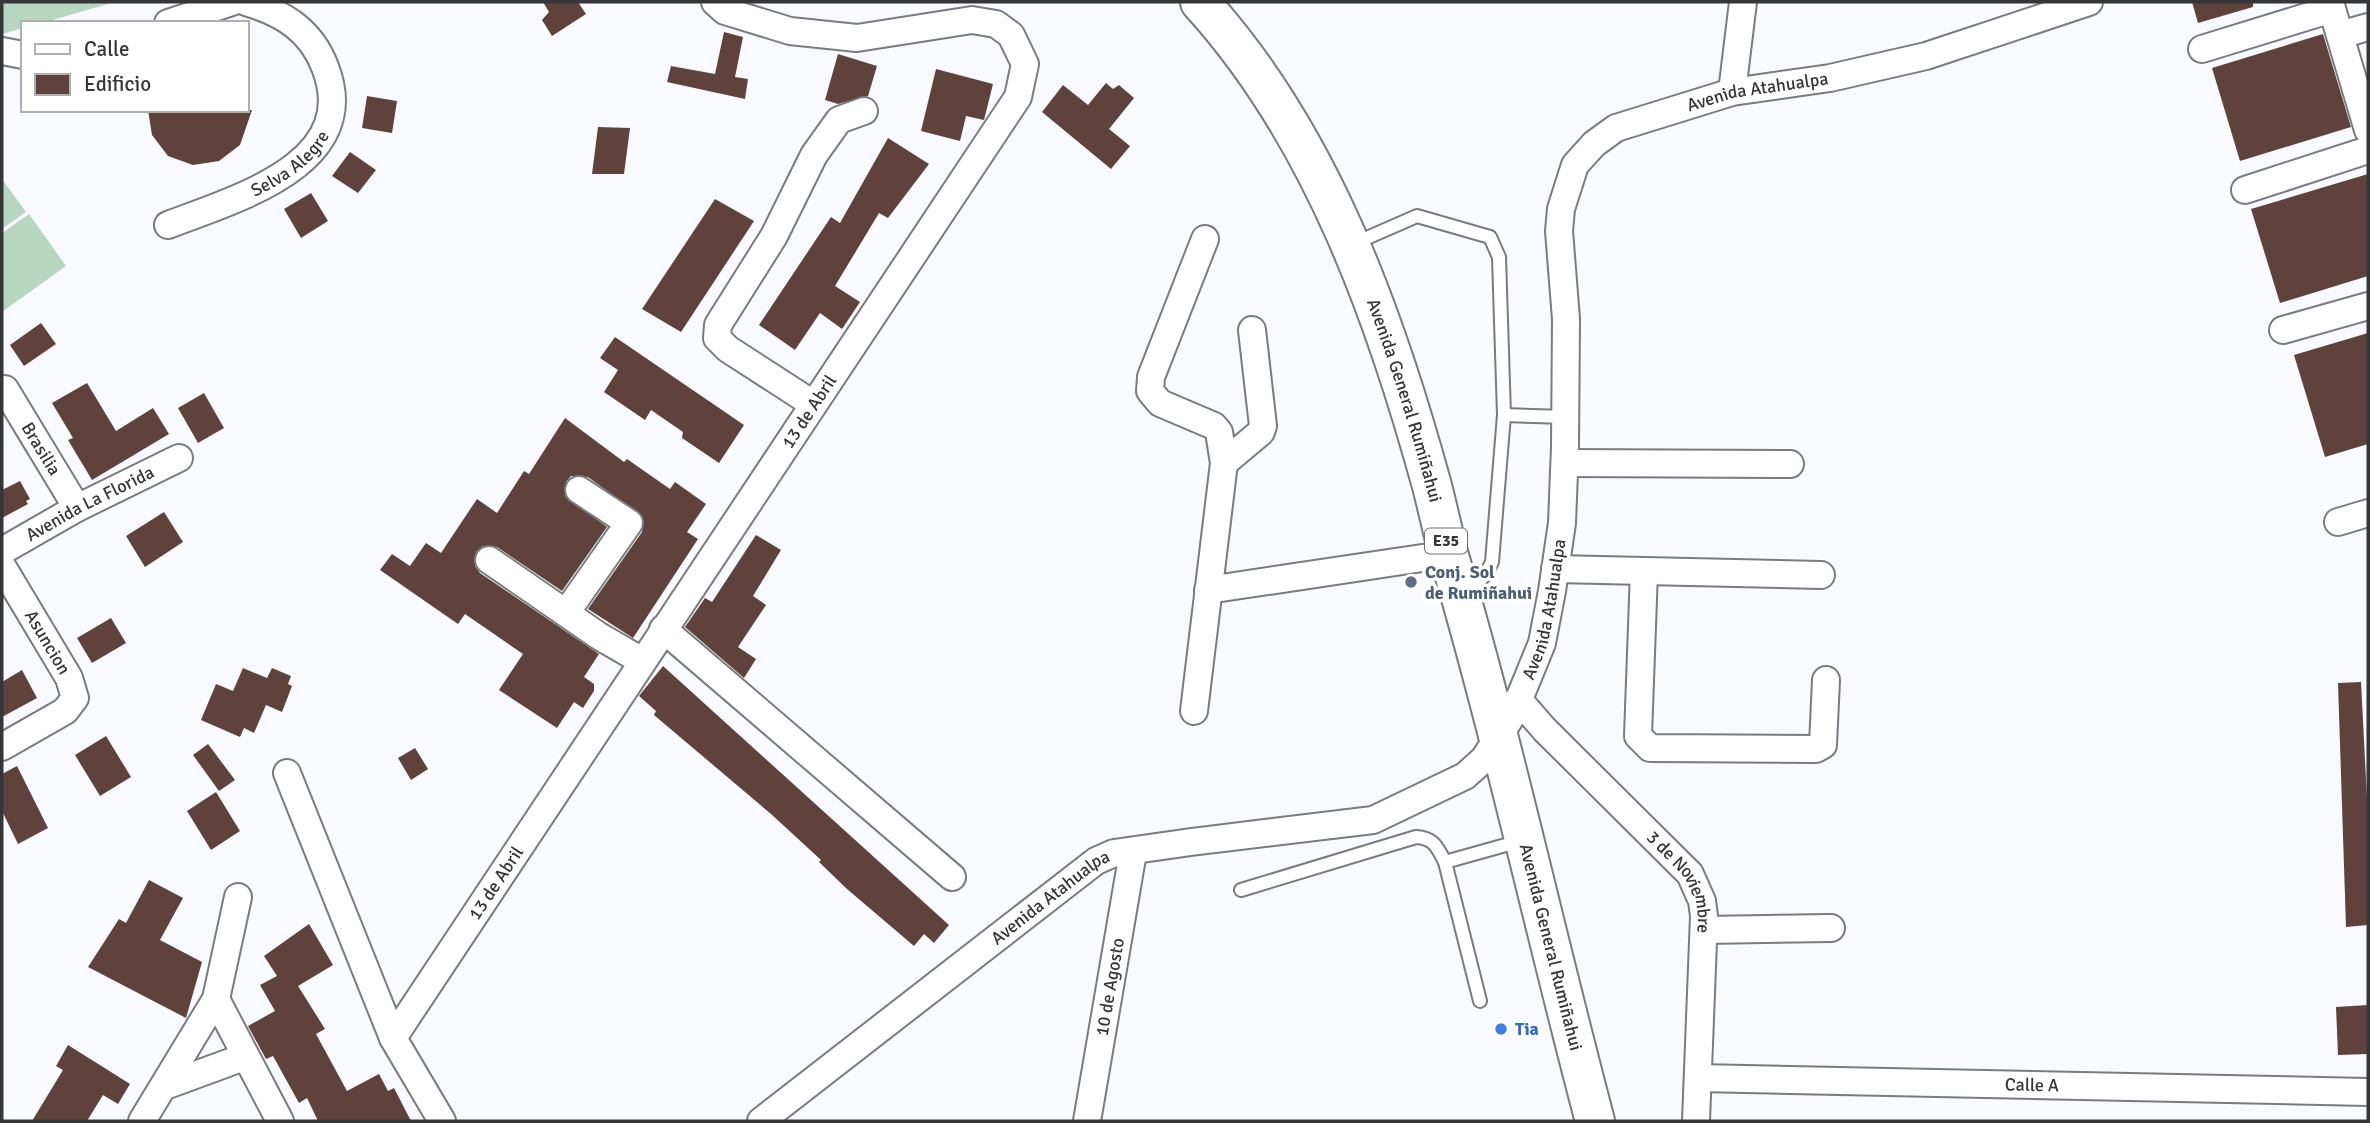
<svg xmlns="http://www.w3.org/2000/svg" width="2370" height="1123" viewBox="0 0 2370 1123" font-family="Signika,sans-serif">
<style>
.green{fill:#b8d7c2}
.building{fill:#5f423c}
.lines{fill:none;stroke-linecap:round;stroke-linejoin:round}
.service-casing{stroke:#7a7b7f;stroke-width:16}
.minor-casing{stroke:#7a7b7f;stroke-width:30}
.trunk-casing{stroke:#7a7b7f;stroke-width:42}
.service{stroke:#fff;stroke-width:12}
.minor{stroke:#fff;stroke-width:26}
.trunk{stroke:#fff;stroke-width:38}
.service-dot{fill:#5c6f8a;stroke:#fff;stroke-width:2.5}
.shop-dot{fill:#3f7fe0;stroke:#fff;stroke-width:2.5}
.labels{text-anchor:middle;dominant-baseline:central;stroke-width:7;stroke-linejoin:round;paint-order:stroke}
.shield{fill:#fff;stroke:#727274;stroke-width:2}
.shield-label{font-size:16px;font-weight:bold;fill:#363638}
.street-label{font-size:18px;fill:#363638;stroke:#fff}
.service-label{font-size:18px;font-weight:bold;fill:#4e5e75;stroke:#fff;text-anchor:start}
.shop-label{font-size:18px;font-weight:bold;fill:#366cbe;stroke:#fff;text-anchor:start}
</style>
<rect width="100%" height="100%" fill="#f9faff"/>
<!-- green -->
<g class="green">
<polygon points="2,2 115,2 42,23 23,23 23,28 2,34"/>
<polygon points="2,179 26,212 2,229"/>
<polygon points="29,214 66,266 2,312 2,233"/>
</g>
<!-- building -->
<g class="building">
<polygon points="543,2 578,2 586,14 552,36 542,20 549,12"/>
<polygon points="2192,2 2253,2 2253,7 2198,23"/>
<polygon points="724,32 743,37 735,77 748,79 745,99 667,82 671,66 715,74"/>
<polygon points="2323,34 2351,127 2240,161 2212,68"/>
<polygon points="838,54 877,66 868,96 838,104 825,100"/>
<polygon points="936,69 993,84 984,120 966,116 960,141 921,131"/>
<polygon points="1106,83 1113,89 1119,85 1134,98 1109,129 1130,146 1111,169 1042,112 1063,85 1088,105"/>
<polygon points="367,96 397,101 392,133 362,128"/>
<polygon points="148,110 252,110 240,145 219,161 193,165 168,156 152,135"/>
<polygon points="598,127 630,128 624,174 592,174"/>
<polygon points="888,138 929,164 888,218 879,213 835,286 860,302 842,329 820,313 795,350 759,325 831,217 840,223"/>
<polygon points="350,152 376,170 358,193 332,176"/>
<polygon points="2368,174 2368,276 2280,303 2251,209"/>
<polygon points="311,193 328,221 301,238 284,209"/>
<polygon points="715,199 754,221 681,332 642,309"/>
<polygon points="41,323 56,344 24,366 10,345"/>
<polygon points="2368,333 2368,444 2325,457 2294,355"/>
<polygon points="615,337 744,425 719,463 682,438 683,432 651,410 645,420 604,392 618,370 600,358"/>
<polygon points="87,383 116,431 153,408 169,434 92,480 68,440 73,438 52,403"/>
<polygon points="204,393 224,428 198,443 178,408"/>
<polygon points="565,418 624,462 627,459 670,489 675,482 706,504 687,532 698,539 633,638 588,609 642,532 643,517 588,477 571,476 566,482 565,496 607,527 562,591 497,547 483,546 476,552 475,566 480,573 599,654 584,677 594,684 594,691 583,708 574,702 557,728 499,690 523,654 465,614 458,624 380,570 392,554 410,566 426,543 441,553 477,499 497,513 524,471 529,474"/>
<polygon points="20,481 30,499 26,501 28,504 2,518 2,490"/>
<polygon points="164,512 183,542 145,567 126,536"/>
<polygon points="756,535 781,550 753,596 766,605 738,647 756,659 744,678 685,627 705,598 712,602"/>
<polygon points="111,618 126,643 92,663 77,638"/>
<polygon points="663,666 949,925 934,943 924,934 914,946 847,889 819,862 821,860 771,814 654,715 656,711 639,696"/>
<polygon points="243,668 267,678 272,668 291,676 288,684 292,686 282,712 266,705 254,733 244,728 240,737 201,720 216,684 233,691"/>
<polygon points="22,670 37,698 2,717 2,682"/>
<polygon points="2361,682 2368,818 2368,925 2346,927 2338,683"/>
<polygon points="106,736 131,777 100,796 75,755"/>
<polygon points="208,744 235,780 219,791 193,755"/>
<polygon points="415,748 428,769 411,780 398,758"/>
<polygon points="17,766 48,828 18,844 2,811 2,774"/>
<polygon points="216,792 240,831 211,850 187,811"/>
<polygon points="149,880 183,898 160,940 202,962 186,1018 88,967 119,919 126,923"/>
<polygon points="309,924 333,965 298,986 325,1029 316,1034 347,1091 379,1074 388,1091 394,1088 411,1121 318,1121 307,1098 299,1103 273,1056 266,1059 248,1026 275,1011 260,985 277,976 264,956"/>
<polygon points="2368,1005 2368,1054 2338,1055 2336,1007"/>
<polygon points="68,1045 130,1084 118,1104 103,1095 87,1121 32,1121 63,1070 56,1066"/>
</g>
<g class="lines">
<!-- service casing -->
<g class="service-casing">
<g id="service">
<polyline points="1353,244 1417,216 1490,237 1499,257 1504,415 1492,562 1486,574 1467,593"/>
<polyline points="1504,415 1566,417"/>
<polyline points="1445,862 1520,841"/>
<path d="M1241,890L1416,837C1434,838 1437,847 1445,862L1480,1001"/>
</g>
</g>
<!-- minor casing -->
<g class="minor-casing">
<g id="minor">
<polyline points="2330,2 2368,130"/>
<polyline points="168,23 232,2"/>
<polyline points="2340,35 2368,27"/>
<polyline points="2202,49 2332,9"/>
<polyline points="2,51 23,55"/>
<polyline points="1732,92 1743,2"/>
<polyline points="2245,190 2368,150"/>
<path id="s1" d="M168,225C235,199 363,164 325,67C311,30 283,13 246,2"/>
<polyline points="2283,330 2368,306"/>
<path id="s2" d="M5,389L77,508"/>
<polyline points="813,404 728,349 717,338 718,325 774,236 814,155 839,120 864,111"/>
<polyline points="1224,463 1261,432 1263,426 1252,330"/>
<polyline points="1565,463 1790,464"/>
<polyline points="2338,522 2368,513"/>
<path id="s3" d="M2,551L77,508L179,458"/>
<polyline points="489,560 599,636 642,661"/>
<path id="s4" d="M2,566L69,678L75,698L65,711L2,747"/>
<polyline points="1555,569 1821,575"/>
<polyline points="1644,571 1638,736 1650,748 1816,749 1823,745 1826,680"/>
<polyline points="1208,590 1449,554"/>
<polyline points="566,613 629,523 579,490"/>
<polyline points="663,629 952,877"/>
<path id="s5" d="M1518,699L1545,730L1690,874L1702,901L1704,916L1696,1121"/>
<polyline points="1194,711 1224,463 1219,432 1214,426 1160,403 1150,391 1151,377 1205,239"/>
<polyline points="287,773 393,1038 442,1121"/>
<polyline points="1704,930 1831,928"/>
<polyline points="216,999 280,1121"/>
<path id="s6" d="M393,1038L1018,97L1025,64L1011,35L996,24L972,20L857,38L790,31L725,11L715,2"/>
<path id="s7" d="M1698,1078L2368,1092"/>
<polyline points="165,1086 244,1057"/>
<polyline points="142,1121 216,999 238,897"/>
<path id="s8" d="M761,1121L1096,861L1114,853L1191,842L1373,820L1465,776L1484,759L1513,714L1542,643L1552,591L1562,523L1565,447L1566,319L1559,231L1561,209L1575,165L1594,144L1616,128L1732,92L1830,78L1926,56L2089,2"/>
<path id="s9" d="M1087,1121L1133,852"/>
</g>
</g>
<!-- trunk casing -->
<g class="trunk-casing">
<g id="trunk">
<path id="s10" d="M1200,2C1321,135 1385,315 1432,486C1438,509 1443,533 1449,556C1504,743 1545,933 1595,1121"/>
</g>
</g>
<!-- service -->
<use href="#service" class="service"/>
<!-- minor -->
<use href="#minor" class="minor"/>
<!-- trunk -->
<use href="#trunk" class="trunk"/>
</g>
<!-- markers -->
<circle class="service-dot" cx="1411" cy="582" r="7"/>
<circle class="shop-dot" cx="1501" cy="1029" r="7"/>
<g class="labels">
<!-- shield labels -->
<rect class="shield" x="1425" y="528.5" width="42" height="25" rx="5"/>
<g class="shield-label">
<text x="1446" y="541">E35</text>
</g>
<!-- street labels -->
<g class="street-label">
<text stroke="none"><textPath href="#s8" startOffset="1647">Avenida Atahualpa</textPath></text>
<text stroke="none"><textPath href="#s1" startOffset="138">Selva Alegre</textPath></text>
<text stroke="none"><textPath href="#s10" startOffset="452">Avenida General Rumiñahui</textPath></text>
<text stroke="none"><textPath href="#s6" startOffset="752">13 de Abril</textPath></text>
<text stroke="none"><textPath href="#s2" startOffset="70">Brasilia</textPath></text>
<text stroke="none"><textPath href="#s3" startOffset="100">Avenida La Florida</textPath></text>
<text stroke="none"><textPath href="#s8" startOffset="996">Avenida Atahualpa</textPath></text>
<text stroke="none"><textPath href="#s4" startOffset="89">Asuncion</textPath></text>
<text stroke="none"><textPath href="#s6" startOffset="186">13 de Abril</textPath></text>
<text stroke="none"><textPath href="#s5" startOffset="248">3 de Noviembre</textPath></text>
<text stroke="none"><textPath href="#s8" startOffset="366">Avenida Atahualpa</textPath></text>
<text stroke="none"><textPath href="#s10" startOffset="1018">Avenida General Rumiñahui</textPath></text>
<text stroke="none"><textPath href="#s9" startOffset="136">10 de Agosto</textPath></text>
<text stroke="none"><textPath href="#s7" startOffset="334">Calle A</textPath></text>
</g>
<!-- service labels -->
<g class="service-label">
<text x="1425" y="572">Conj. Sol<tspan x="1425" dy="21">de Rumiñahui</tspan></text>
</g>
<!-- shop labels -->
<g class="shop-label">
<text x="1515" y="1029">Tia</text>
</g>
</g>
<!-- border -->
<rect width="2370" height="1123" fill="none" stroke="#363638" stroke-width="7"/>
<!-- legend -->
<rect x="21" y="21" width="228" height="91" fill="#ffffff" stroke="#afafaf" stroke-width="2"/>
<rect x="35" y="44" width="35" height="10" fill="#ffffff" stroke="#afafaf" stroke-width="2"/>
<text x="84" y="56" font-size="21" fill="#363638">Calle</text>
<rect x="35" y="74" width="35" height="21" fill="#5f423c" stroke="#afafaf" stroke-width="2"/>
<text x="84" y="91" font-size="21" fill="#363638">Edificio</text>
</svg>
